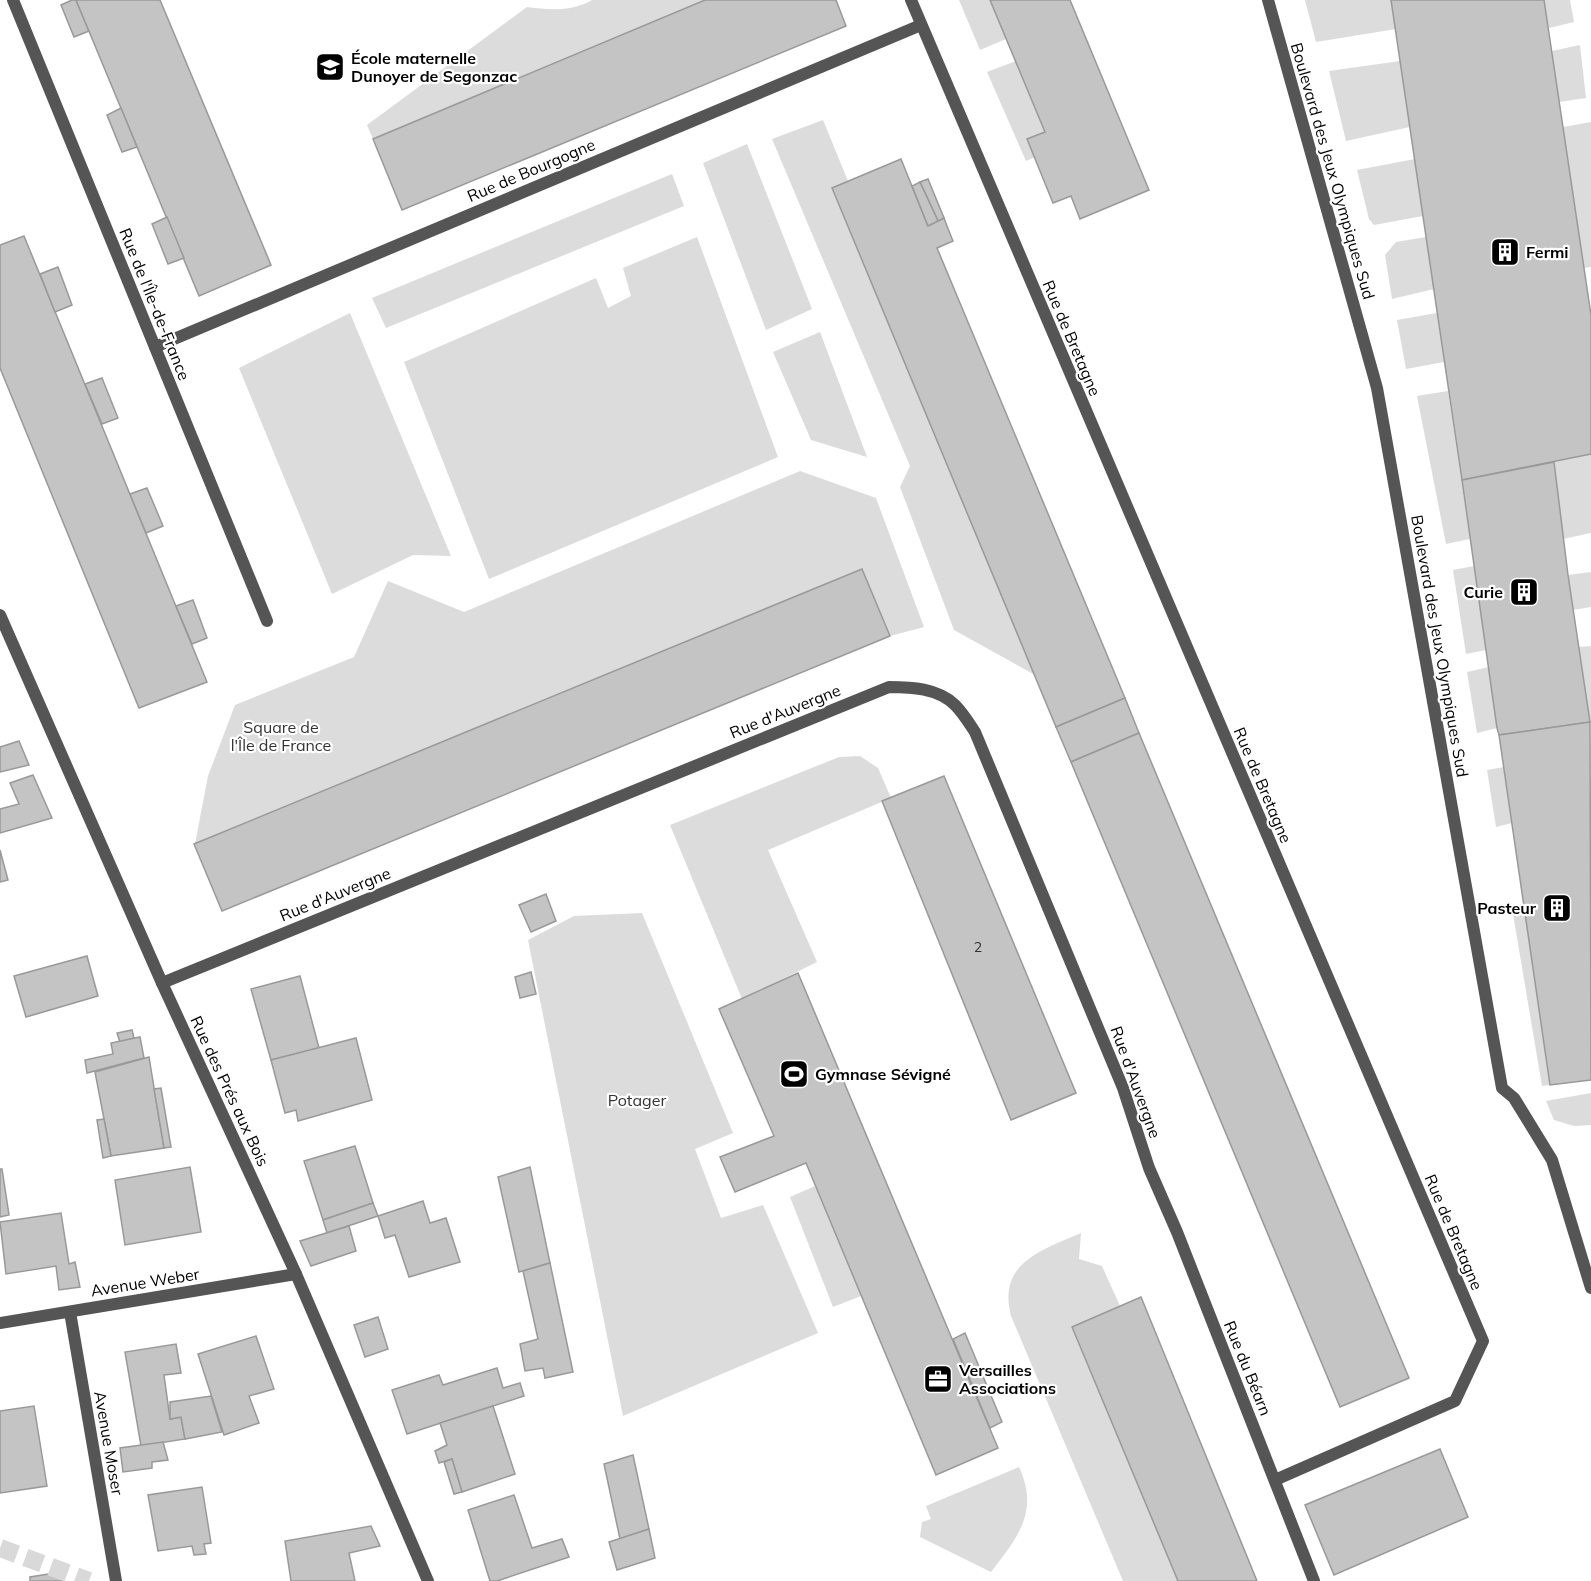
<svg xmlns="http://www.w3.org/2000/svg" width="1591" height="1581" viewBox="0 0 1591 1581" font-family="Mulish,sans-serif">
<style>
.green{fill:#dcdcdc}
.building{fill:#c4c4c4;stroke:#999;stroke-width:1.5}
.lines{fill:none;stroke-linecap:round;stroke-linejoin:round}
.motorway-tunnel{stroke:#d9d9d9;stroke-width:18;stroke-dasharray:18 9;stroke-linecap:butt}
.minor{stroke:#555;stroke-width:12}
.labels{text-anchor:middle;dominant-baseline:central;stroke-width:4.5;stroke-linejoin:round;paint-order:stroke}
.number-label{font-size:14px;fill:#313131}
.poi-label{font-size:16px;font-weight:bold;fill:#000;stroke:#fff;text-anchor:start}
.street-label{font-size:16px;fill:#000;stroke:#fff}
.park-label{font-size:16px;fill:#333;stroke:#fff}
</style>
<rect width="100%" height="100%" fill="#fff"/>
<!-- green -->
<g class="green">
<path d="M592,0H705L373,139L367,125L527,7C550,10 571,12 592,0Z"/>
<polygon points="959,0 990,0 1006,39 980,50"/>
<polygon points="1305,0 1391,0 1396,29 1316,42"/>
<polygon points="1544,0 1570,0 1574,22 1549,28"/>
<polygon points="1580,45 1586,98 1559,102 1552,51"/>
<polygon points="1016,61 1045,132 1028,139 1035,157 1026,161 987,72"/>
<polygon points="1400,61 1410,127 1346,141 1329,71"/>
<polygon points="823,120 848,181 832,189 1035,675 954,630 900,487 910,466 772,139"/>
<polygon points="1591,122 1591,267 1584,268 1563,127"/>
<polygon points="747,144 812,309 766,330 703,163"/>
<polygon points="1415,159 1423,216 1374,225 1369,219 1357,170"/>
<polygon points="672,174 684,206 386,328 372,298"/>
<polygon points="697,237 778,457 489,579 404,362 596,278 608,308 631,296 623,268"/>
<polygon points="1426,237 1434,289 1392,299 1385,255 1396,242"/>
<polygon points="350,313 451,556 413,555 332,594 239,368"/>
<polygon points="1437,313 1444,362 1406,369 1397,320"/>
<polygon points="820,332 867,457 811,440 773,352"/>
<polygon points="1448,391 1470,539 1446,544 1417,396"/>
<polygon points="1591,454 1591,533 1563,539 1554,462"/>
<polygon points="800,471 876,498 924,627 890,636 862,569 195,844 208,776 235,705 354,657 388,581 464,612"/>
<polygon points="1474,566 1486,650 1466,654 1453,570"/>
<polygon points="1591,572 1591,607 1573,610 1568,575"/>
<polygon points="1591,646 1591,722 1590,722 1578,647"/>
<polygon points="1489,667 1497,728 1477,733 1467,672"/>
<polygon points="860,756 878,768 891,798 768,850 817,962 742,999 670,825 839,757"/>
<polygon points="1504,767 1512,823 1496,827 1487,770"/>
<polygon points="642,913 733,1133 695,1149 721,1218 763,1205 818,1333 623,1416 528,940 574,916"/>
<polygon points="1513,914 1525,914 1550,1085 1542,1086"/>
<polygon points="1591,1093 1591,1125 1574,1126 1554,1120 1546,1101"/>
<polygon points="815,1186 861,1296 833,1307 790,1197"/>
<path d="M1081,1233L1079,1259L1102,1266L1120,1306L1072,1327L1178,1581H1123L1011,1316C997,1263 1042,1250 1081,1233Z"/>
<path d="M1019,1467C1040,1512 1017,1538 991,1572L920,1537L922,1522L931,1519L926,1506Z"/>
</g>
<!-- building -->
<g class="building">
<polygon points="72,0 76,0 89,31 74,37 61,5"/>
<polygon points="76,0 160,0 271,265 199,296"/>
<polygon points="705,0 836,0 846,26 402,210 373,139"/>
<polygon points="990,0 1070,0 1149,190 1080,219 1071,196 1053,203 1027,139 1045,132"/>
<polygon points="1391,0 1544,0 1591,315 1591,454 1462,480"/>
<polygon points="121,108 137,147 122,152 107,115"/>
<polygon points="901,159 928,226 944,218 947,226 953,241 937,248 1125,698 1056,727 832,188"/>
<polygon points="928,179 944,218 938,221 920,182"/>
<polygon points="920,182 938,221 928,226 912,186"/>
<polygon points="167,217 184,258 168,264 152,224"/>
<polygon points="24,236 207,682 139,708 0,368 0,245"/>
<polygon points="58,267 72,305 55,312 40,274"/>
<polygon points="102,378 118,418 102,424 85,384"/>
<polygon points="1554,462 1568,575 1590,722 1499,735 1497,728 1462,480"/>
<polygon points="147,488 163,526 146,533 130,494"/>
<polygon points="862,569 890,636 222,911 194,844"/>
<polygon points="193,600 207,638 192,644 176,606"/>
<polygon points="1125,698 1139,733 1071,762 1056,727"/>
<polygon points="1590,722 1591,1080 1550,1085 1499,735"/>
<polygon points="1139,733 1409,1378 1340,1407 1071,762"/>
<polygon points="19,741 29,765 0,772 0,747"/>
<polygon points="33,775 52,818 0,833 0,809 19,804 10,783"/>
<polygon points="944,776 1076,1093 1011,1120 882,801"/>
<polygon points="0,850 8,880 0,882"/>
<polygon points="546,894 556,921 531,932 519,905"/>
<polygon points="87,956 98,996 26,1017 14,976"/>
<polygon points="531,972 536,994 520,998 515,977"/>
<polygon points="798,973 998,1448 936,1475 806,1163 735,1192 720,1157 774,1136 719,1009"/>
<polygon points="300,976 319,1048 271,1060 251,989"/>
<polygon points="132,1030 134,1038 120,1042 117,1033"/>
<polygon points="140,1037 144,1058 87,1073 85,1060 113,1054 111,1043"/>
<polygon points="356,1038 372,1100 298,1121 296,1110 285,1113 271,1060"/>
<polygon points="149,1057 164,1148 111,1156 95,1072"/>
<polygon points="161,1088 171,1147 164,1148 154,1089"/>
<polygon points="104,1119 111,1156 103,1158 97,1120"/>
<polygon points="355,1146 373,1203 323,1220 304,1161"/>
<polygon points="190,1167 201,1232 125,1245 115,1180"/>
<polygon points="530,1167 550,1263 519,1272 498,1177"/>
<polygon points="0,1169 2,1169 9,1215 0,1217"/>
<polygon points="423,1201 430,1223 446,1218 460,1262 409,1277 395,1235 385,1238 378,1216"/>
<polygon points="373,1203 378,1216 327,1233 323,1220"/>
<polygon points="61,1213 69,1264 75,1262 80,1287 59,1290 56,1266 6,1274 0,1222"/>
<polygon points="349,1226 356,1251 311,1266 300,1241"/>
<polygon points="550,1263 573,1372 545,1378 543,1368 525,1371 520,1344 538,1339 523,1271"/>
<polygon points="1141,1297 1257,1581 1178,1581 1072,1327"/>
<polygon points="378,1317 388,1349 365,1357 354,1325"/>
<polygon points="965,1333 1002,1422 990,1428 953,1339"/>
<polygon points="256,1336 274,1389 249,1396 259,1423 224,1435 198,1354"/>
<polygon points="176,1344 181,1373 164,1375 170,1419 181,1417 185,1439 141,1446 125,1352"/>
<polygon points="497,1368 503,1388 520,1383 524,1396 407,1434 392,1390 439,1375 443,1385"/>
<polygon points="211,1396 222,1432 185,1439 181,1417 170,1419 170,1402"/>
<polygon points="34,1406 47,1486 0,1493 0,1411"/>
<polygon points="493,1406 515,1474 462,1492 452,1459 439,1463 435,1451 447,1445 440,1423"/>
<polygon points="163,1442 168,1460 152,1462 152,1468 123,1472 120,1448"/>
<polygon points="1440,1449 1468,1517 1334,1575 1305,1505"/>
<polygon points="633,1455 649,1529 620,1539 604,1464"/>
<polygon points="452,1459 462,1492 454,1494 444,1462"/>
<polygon points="202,1487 211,1543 204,1544 206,1554 194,1555 192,1546 158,1551 148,1495"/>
<polygon points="514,1495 532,1548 562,1539 569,1557 497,1581 490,1581 468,1510"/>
<polygon points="371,1526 380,1546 349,1553 355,1581 291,1581 285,1541"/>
<polygon points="649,1529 655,1558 617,1570 609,1542"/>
<polygon points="61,1572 62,1581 30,1581 30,1577"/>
</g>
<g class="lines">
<!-- motorway-tunnel -->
<polyline class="motorway-tunnel" points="0,1548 89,1581"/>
<!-- minor -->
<g class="minor">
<polyline points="13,0 267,621"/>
<polyline points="911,0 1483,1341 1455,1401 1275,1480"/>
<polyline points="1268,0 1377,388 1502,1088 1514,1098 1552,1160 1591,1288"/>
<polyline points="155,347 921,25"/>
<polyline points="0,615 162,983 296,1274 428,1581"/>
<path d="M162,983L889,687C911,687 938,688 955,705C963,713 969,723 975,732L1123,1088L1149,1168L1177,1232L1314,1581"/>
<polyline points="70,1312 116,1581"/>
<polyline points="0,1323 296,1274"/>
</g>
</g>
<!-- icons -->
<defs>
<g id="school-square" transform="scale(1.5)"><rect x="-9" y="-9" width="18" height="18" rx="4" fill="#000" stroke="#fff"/><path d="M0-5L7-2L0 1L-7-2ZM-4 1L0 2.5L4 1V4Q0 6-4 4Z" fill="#fff"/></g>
<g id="building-square" transform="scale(1.5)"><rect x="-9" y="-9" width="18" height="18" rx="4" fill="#000" stroke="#fff"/><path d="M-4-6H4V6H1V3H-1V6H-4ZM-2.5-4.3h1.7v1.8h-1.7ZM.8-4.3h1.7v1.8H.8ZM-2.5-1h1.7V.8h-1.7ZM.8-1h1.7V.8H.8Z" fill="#fff"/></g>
<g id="stadium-square" transform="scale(1.5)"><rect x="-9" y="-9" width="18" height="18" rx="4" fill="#000" stroke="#fff"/><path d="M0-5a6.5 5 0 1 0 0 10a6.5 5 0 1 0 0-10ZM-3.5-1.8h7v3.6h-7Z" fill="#fff"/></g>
<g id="office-square" transform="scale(1.5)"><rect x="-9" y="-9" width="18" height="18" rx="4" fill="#000" stroke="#fff"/><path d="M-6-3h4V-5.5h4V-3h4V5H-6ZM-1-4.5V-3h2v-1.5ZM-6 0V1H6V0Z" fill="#fff"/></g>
</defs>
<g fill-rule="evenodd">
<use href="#school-square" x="330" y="67"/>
<use href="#building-square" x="1505" y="252"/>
<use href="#building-square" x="1524" y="592"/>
<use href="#building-square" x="1557" y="908"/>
<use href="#stadium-square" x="794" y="1074"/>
<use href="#office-square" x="938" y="1379"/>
</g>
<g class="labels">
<!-- number labels -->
<g class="number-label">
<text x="978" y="947">2</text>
</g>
<!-- poi labels -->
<g class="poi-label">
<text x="351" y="58">École maternelle<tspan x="351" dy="18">Dunoyer de Segonzac</tspan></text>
<text x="1526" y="252">Fermi</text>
<text x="1503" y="592" text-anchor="end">Curie</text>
<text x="1536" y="908" text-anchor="end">Pasteur</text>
<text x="815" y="1074">Gymnase Sévigné</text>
<text x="959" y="1370">Versailles<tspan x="959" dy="18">Associations</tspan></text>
</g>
<!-- street labels -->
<g class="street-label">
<text transform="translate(531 170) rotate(-23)">Rue de Bourgogne</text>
<text transform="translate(1333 171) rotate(74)">Boulevard des Jeux Olympiques Sud</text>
<text transform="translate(155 304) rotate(68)">Rue de l'Île-de-France</text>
<text transform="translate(1072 338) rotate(67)">Rue de Bretagne</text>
<text transform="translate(1440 646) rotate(80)">Boulevard des Jeux Olympiques Sud</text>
<text transform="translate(785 711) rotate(-22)">Rue d'Auvergne</text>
<text transform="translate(1263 785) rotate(67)">Rue de Bretagne</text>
<text transform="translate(335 894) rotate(-22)">Rue d'Auvergne</text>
<text transform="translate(1136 1082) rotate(70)">Rue d'Auvergne</text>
<text transform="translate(230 1091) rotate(65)">Rue des Prés aux Bois</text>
<text transform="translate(1454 1232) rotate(67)">Rue de Bretagne</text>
<text transform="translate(145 1282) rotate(-9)">Avenue Weber</text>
<text transform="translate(1248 1368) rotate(68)">Rue du Béarn</text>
<text transform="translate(109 1443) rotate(80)">Avenue Moser</text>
</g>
<!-- park labels -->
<g class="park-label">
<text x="281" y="727">Square de<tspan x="281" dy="18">l'Île de France</tspan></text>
<text x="637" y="1100">Potager</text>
</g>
</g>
</svg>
